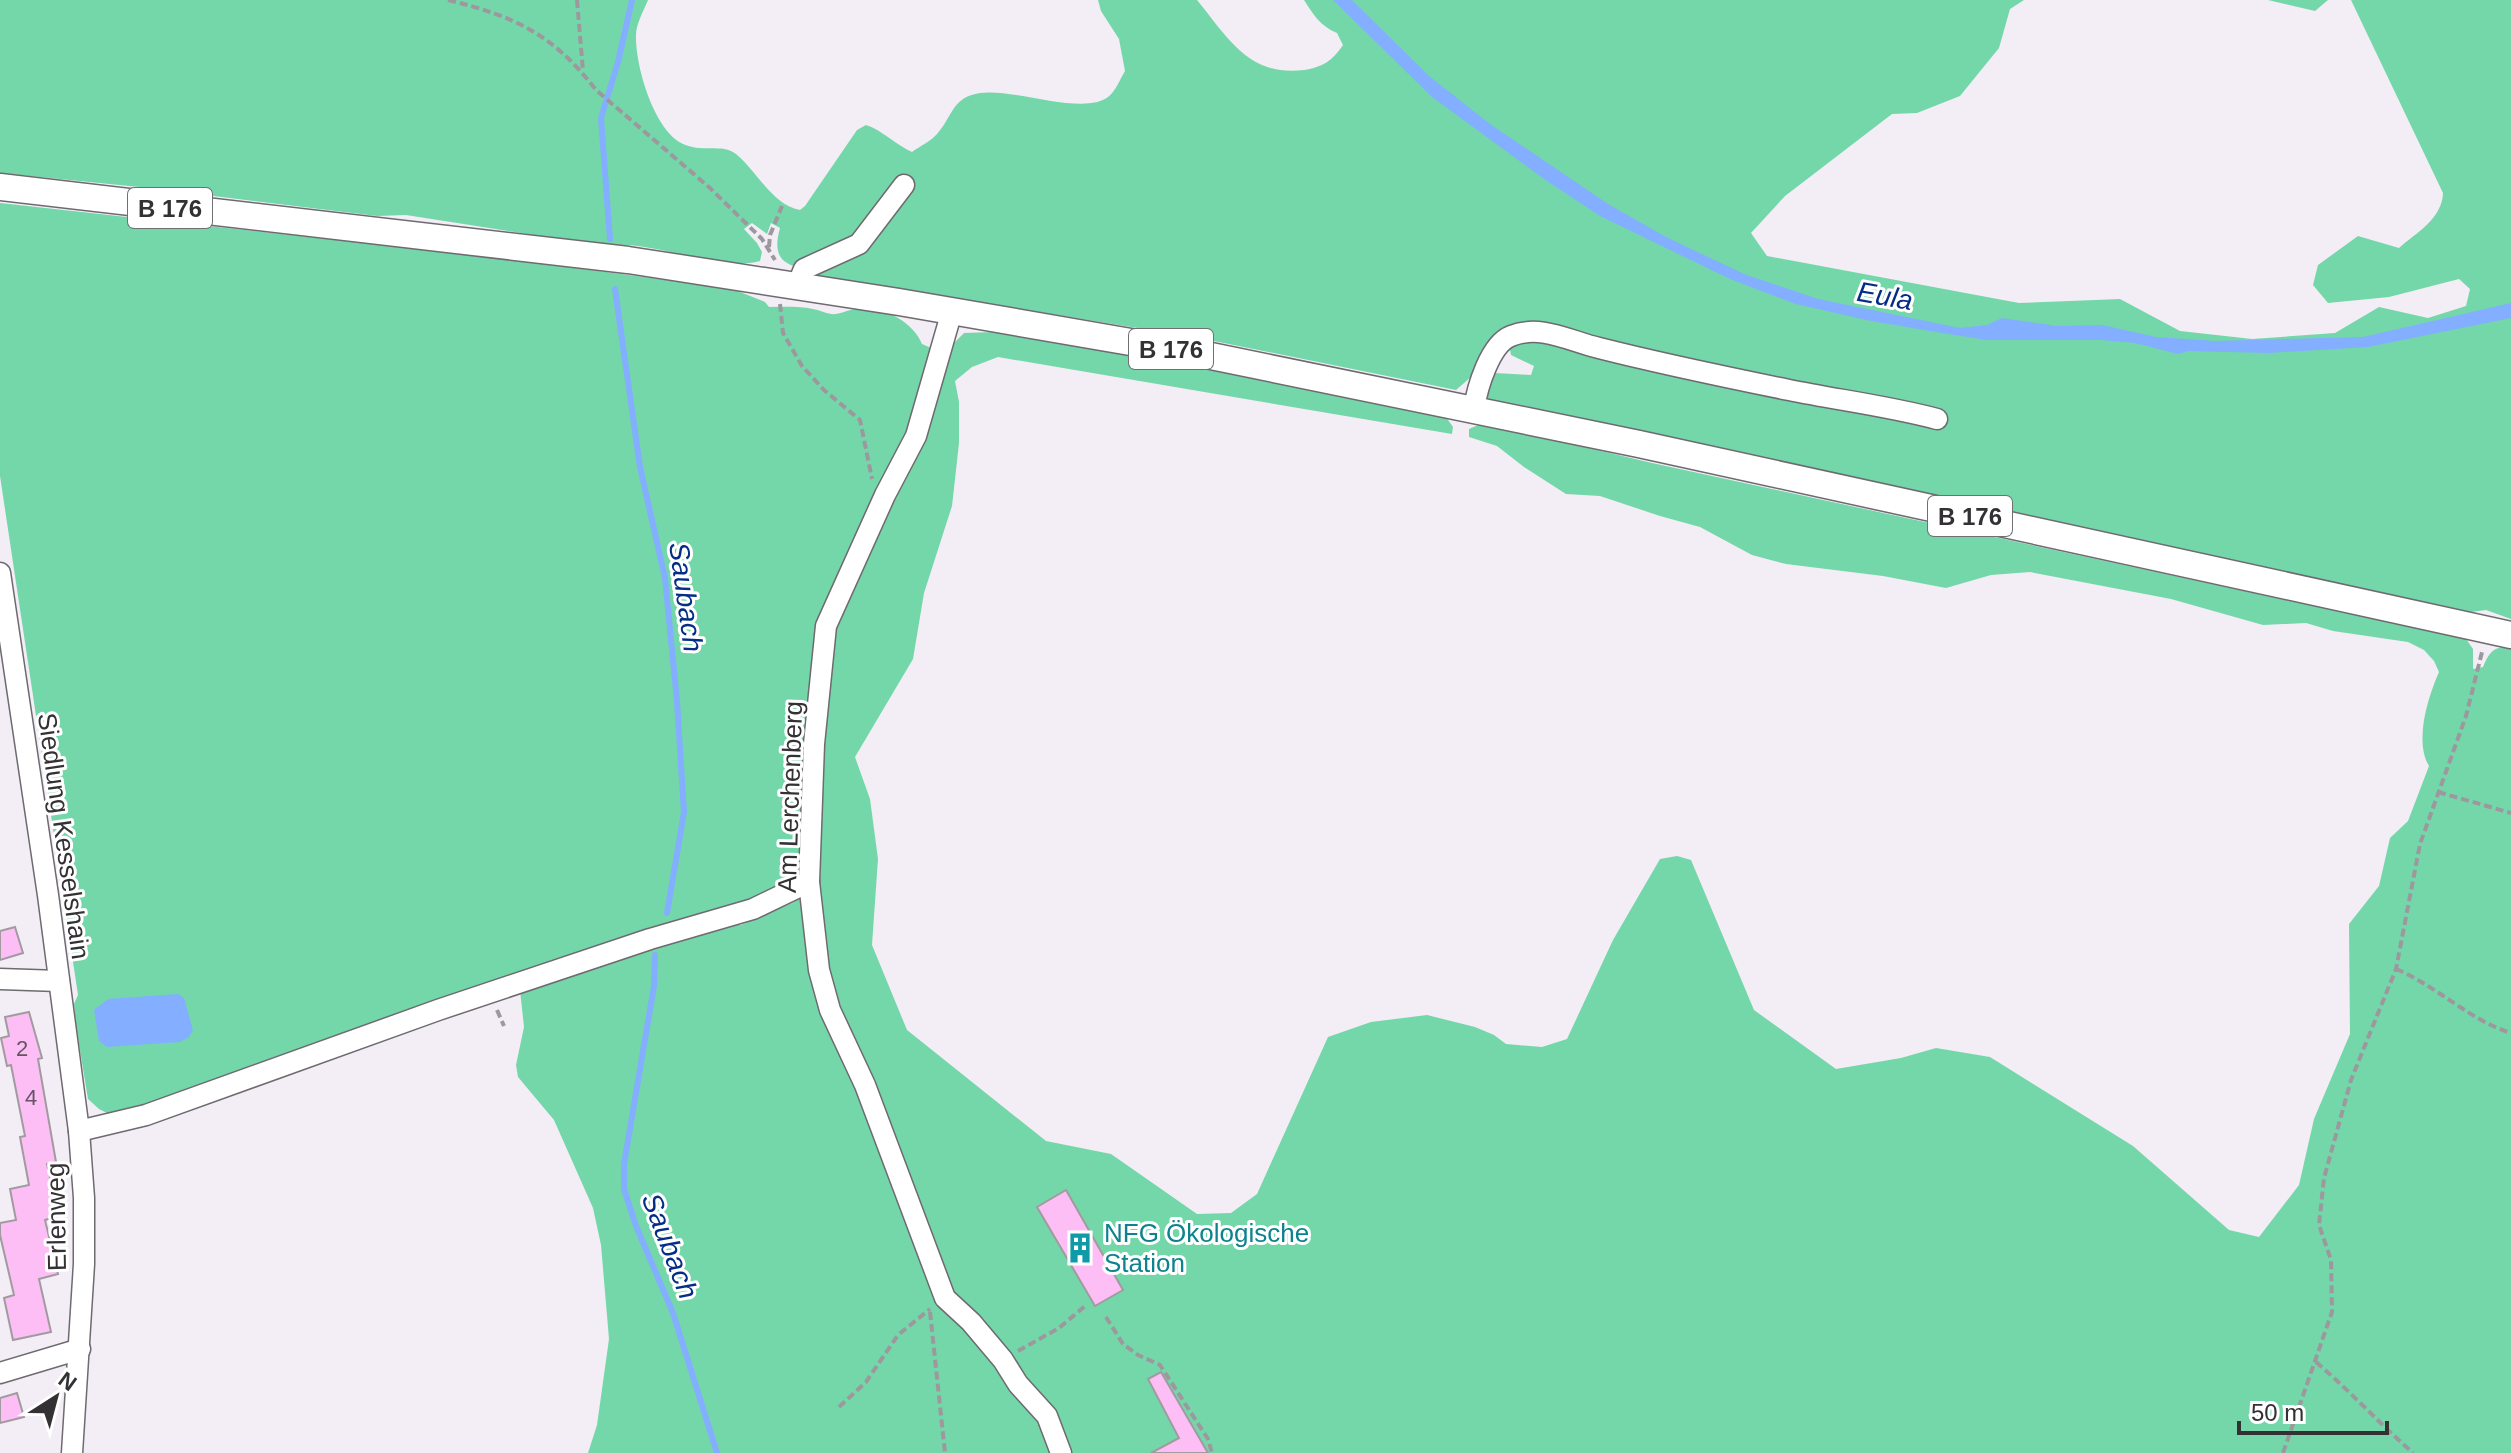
<svg xmlns="http://www.w3.org/2000/svg" width="2511" height="1453" viewBox="0 0 2511 1453" font-family="Arial,sans-serif">
<style>
.green{fill:#74d7a9}
.water{fill:#84aeff}
.lines{fill:none;stroke-linecap:round;stroke-linejoin:round}
.stream{stroke:#84aeff;stroke-width:6}
.building{fill:#fcbef5;stroke:#a19ba0;stroke-width:2}
.minor-casing{stroke:#6e6a70;stroke-width:23}
.major-casing{stroke:#6e6a70;stroke-width:29}
.path{stroke:#9c989e;stroke-width:4;stroke-dasharray:8 4;stroke-linecap:butt}
.minor{stroke:#fff;stroke-width:20}
.major{stroke:#fff;stroke-width:26}
.labels{text-anchor:middle;dominant-baseline:central;stroke-width:6;stroke-linejoin:round;paint-order:stroke}
.number-label{font-size:22px;fill:#655464}
.shield{fill:#fff;stroke:#706f71;stroke-width:2}
.shield-label{font-size:24px;font-weight:bold;fill:#333134}
.street-label{font-size:26px;fill:#333134;stroke:#fff}
.culture-label{font-size:26px;fill:#0d838f;stroke:#fff;text-anchor:start}
.water-label{font-size:28px;font-style:italic;fill:#052d87;stroke:#fff}
</style>
<rect width="100%" height="100%" fill="#f3edf5"/>
<!-- green -->
<g class="green">
<path d="M0,0H648C644,10 636,24 636,35C635,65 654,131 683,144C702,153 722,143 736,154C757,171 772,205 800,210L805,206L857,130L866,125C882,130 896,145 912,152C920,146 931,141 937,134C953,116 952,97 980,93C1015,88 1083,116 1108,97C1116,91 1120,79 1125,71L1119,39L1101,11L1098,0H1197C1228,38 1249,77 1304,70C1323,67 1332,61 1343,45L1337,33C1320,26 1313,14 1304,0H2024L2010,9L1999,48L1960,96L1917,113L1892,114L1785,196L1751,233L1767,256L2019,303L2120,299L2180,331L2252,339L2335,333L2379,307L2428,318L2466,306L2470,289L2459,279L2389,297L2328,303L2313,285L2318,265L2358,236L2399,248C2417,232 2442,219 2443,193L2351,0H2511V619L2486,610L2471,612L1776,460L1489,400L1483,396L1486,380L1495,373L1531,375L1534,366L1511,355L1509,344L1456,390L1199,338L818,276L819,272C789,266 770,264 780,228L771,223L767,234L752,223L744,229L757,243L762,252L760,261C713,273 654,238 603,246L406,215L377,216L149,188L0,173Z"/>
<polygon points="2268,0 2328,0 2315,11"/>
<path d="M0,203L490,257L644,277L735,290L765,302L769,307C784,307 799,306 813,309C819,310 825,313 831,314C839,315 847,310 855,309C879,304 913,321 922,344L947,355L955,342L964,333L994,332L1286,383L1446,417L1453,427L1452,434L998,357L972,367L955,381L959,402V443L952,506L924,593L913,659L855,757L870,799L878,859L872,945L907,1030L1046,1141L1111,1154L1197,1214L1231,1213L1257,1194L1328,1037L1371,1022L1427,1015L1475,1027L1494,1035L1506,1044L1542,1047L1567,1039L1613,940L1660,859L1677,856L1691,860L1754,1010L1836,1069L1901,1058L1936,1048L1990,1057L2133,1146L2229,1230L2259,1237L2299,1185L2314,1119L2350,1034L2349,924L2379,886L2390,838L2408,821L2429,766C2414,741 2428,697 2439,672L2434,661L2424,650L2408,642L2333,631L2306,623L2263,625L2171,599L2030,572L1991,575L1946,588L1883,576L1786,564L1752,555L1700,527L1660,516L1600,496L1566,494L1524,467L1497,446L1469,437V429L1483,423L1652,463L2466,639L2473,649V669L2483,667C2489,652 2495,645 2511,648V1453H588L597,1425L609,1339L601,1245L593,1208L554,1120L518,1077L516,1065L524,1027L520,990L639,951L664,946L700,932L727,925H741L794,902L799,884L750,902H737L715,913L205,1090L111,1115L99,1109L88,1099L76,1026L74,1004L78,995L0,476Z"/>
</g>
<!-- water -->
<g class="water">
<polygon points="1333,0 1352,0 1429,76 1490,124 1608,204 1666,237 1744,274 1818,299 1960,328 1987,325 2002,318 2057,326 2102,325 2156,337 2215,341 2363,337 2511,303 2511,318 2368,347 2269,353 2188,351 2178,354 2135,343 2101,340 1987,340 1942,333 1871,321 1796,304 1730,279 1600,216 1544,179 1432,97"/>
<polygon points="178,994 184,998 193,1030 189,1037 180,1042 107,1047 99,1041 94,1010 108,999"/>
</g>
<g class="lines">
<!-- stream -->
<g class="stream">
<polyline points="610,239 601,118 618,62 632,0"/>
<polyline points="615,289 640,467 665,578 677,701 684,812 667,913"/>
<polyline points="655,955 654,986 624,1164 624,1189 636,1226 673,1313 717,1453"/>
</g>
</g>
<!-- building -->
<g class="building">
<polygon points="15,927 23,953 0,960 0,931"/>
<polygon points="29,1012 42,1058 38,1059 56,1162 47,1164 59,1216 45,1220 58,1274 39,1279 51,1332 13,1340 4,1298 14,1295 0,1235 0,1223 16,1220 10,1189 29,1185 20,1137 25,1136 11,1065 7,1066 1,1038 9,1036 5,1017"/>
<polygon points="1066,1190 1123,1290 1095,1306 1037,1207"/>
<polygon points="1161,1372 1208,1453 1151,1453 1179,1438 1148,1379"/>
<polygon points="17,1393 24,1417 0,1423 0,1398"/>
</g>
<g class="lines">
<!-- minor casing -->
<g class="minor-casing">
<g id="minor">
<polyline points="797,286 804,269 859,244 904,185"/>
<polyline points="952,311 916,436 885,495 826,626 814,744 809,882 819,970 830,1010 865,1085 945,1298 971,1322 1003,1360 1018,1384 1047,1416 1061,1453"/>
<path d="M1474,409C1477,388 1490,344 1511,336C1541,324 1569,341 1599,348C1662,364 1725,377 1789,390C1838,400 1888,406 1937,419"/>
<polyline points="0,573 48,895 79,1131 84,1198 84,1264 72,1453"/>
<polyline points="0,979 59,981"/>
<polyline points="79,1131 146,1115 438,1010 650,939 753,909 809,882"/>
<polyline points="0,1373 80,1349"/>
</g>
</g>
<!-- major casing -->
<g class="major-casing">
<polyline id="major" points="0,187 628,260 899,302 1206,355 1639,444 2511,635"/>
</g>
<!-- path -->
<g class="path">
<path d="M448,0C514,16 553,34 596,90L710,188L762,239L775,260"/>
<polyline points="577,0 583,71"/>
<polyline points="769,247 770,235 782,206"/>
<polyline points="780,304 783,333 802,366 824,390 860,420 872,479"/>
<polyline points="2438,792 2511,813"/>
<path d="M2396,969C2437,986 2469,1020 2511,1033"/>
<polyline points="497,1010 504,1026"/>
<polyline points="930,1312 945,1453"/>
<polyline points="1106,1317 1123,1344 1138,1355 1160,1365 1208,1439 1212,1453"/>
<polyline points="1018,1351 1059,1328 1085,1306"/>
<path d="M2316,1362C2350,1391 2379,1423 2413,1453"/>
<polyline points="839,1407 866,1382 898,1335 930,1309"/>
<polyline points="2283,1453 2332,1312 2331,1260 2319,1225 2324,1178 2351,1080 2396,969 2420,844 2466,716 2482,652"/>
</g>
<!-- minor -->
<use href="#minor" class="minor"/>
<!-- major -->
<use href="#major" class="major"/>
</g>
<!-- icons -->
<defs>
<g id="building-bare" transform="scale(2.4)"><path d="M-4-6H4V6H1V3H-1V6H-4ZM-2.5-4.3h1.7v1.8h-1.7ZM.8-4.3h1.7v1.8H.8ZM-2.5-1h1.7V.8h-1.7ZM.8-1h1.7V.8H.8Z" fill="#0f9aa8" stroke="#fff" stroke-width="2.5" paint-order="stroke"/></g>
</defs>
<g fill-rule="evenodd">
<use href="#building-bare" x="1080" y="1248"/>
</g>
<g class="labels">
<!-- number labels -->
<g class="number-label">
<text x="22" y="1048">2</text>
<text x="31" y="1097">4</text>
</g>
<!-- shield labels -->
<g class="shield">
<rect x="128" y="188" width="84" height="40" rx="6"/>
<rect x="1129" y="329" width="84" height="40" rx="6"/>
<rect x="1928" y="496" width="84" height="40" rx="6"/>
</g>
<g class="shield-label">
<text x="170" y="208">B 176</text>
<text x="1171" y="349">B 176</text>
<text x="1970" y="516">B 176</text>
</g>
<!-- street labels -->
<g class="street-label">
<text transform="translate(790 797) rotate(-88)">Am Lerchenberg</text>
<text transform="translate(64 836) rotate(82)">Siedlung Kesselshain</text>
<text transform="translate(56 1217) rotate(-91)">Erlenweg</text>
</g>
<!-- culture labels -->
<g class="culture-label">
<text x="1104" y="1233">NFG Ökologische<tspan x="1104" dy="30">Station</tspan></text>
</g>
<!-- water labels -->
<g class="water-label">
<text transform="translate(1885 296) rotate(10)">Eula</text>
<text transform="translate(686 597) rotate(82)">Saubach</text>
<text transform="translate(670 1246) rotate(69)">Saubach</text>
</g>
</g>
<!-- north arrow -->
<g transform="translate(56 1397) rotate(36)" stroke="#ffffff" stroke-width="6" paint-order="stroke">
<path d="M0-6L14 30L0 20L-14 30Z" fill="#333134"/>
<text y="-12" font-size="22" font-weight="bold" text-anchor="middle" fill="#333134">N</text>
</g>
<!-- scale -->
<path d="M2239 1421v12h148v-12" fill="none" stroke="#333134" stroke-width="4"/>
<text x="2251" y="1421" font-size="24" fill="#333134" stroke="#ffffff" stroke-width="6" paint-order="stroke">50 m</text>
</svg>
